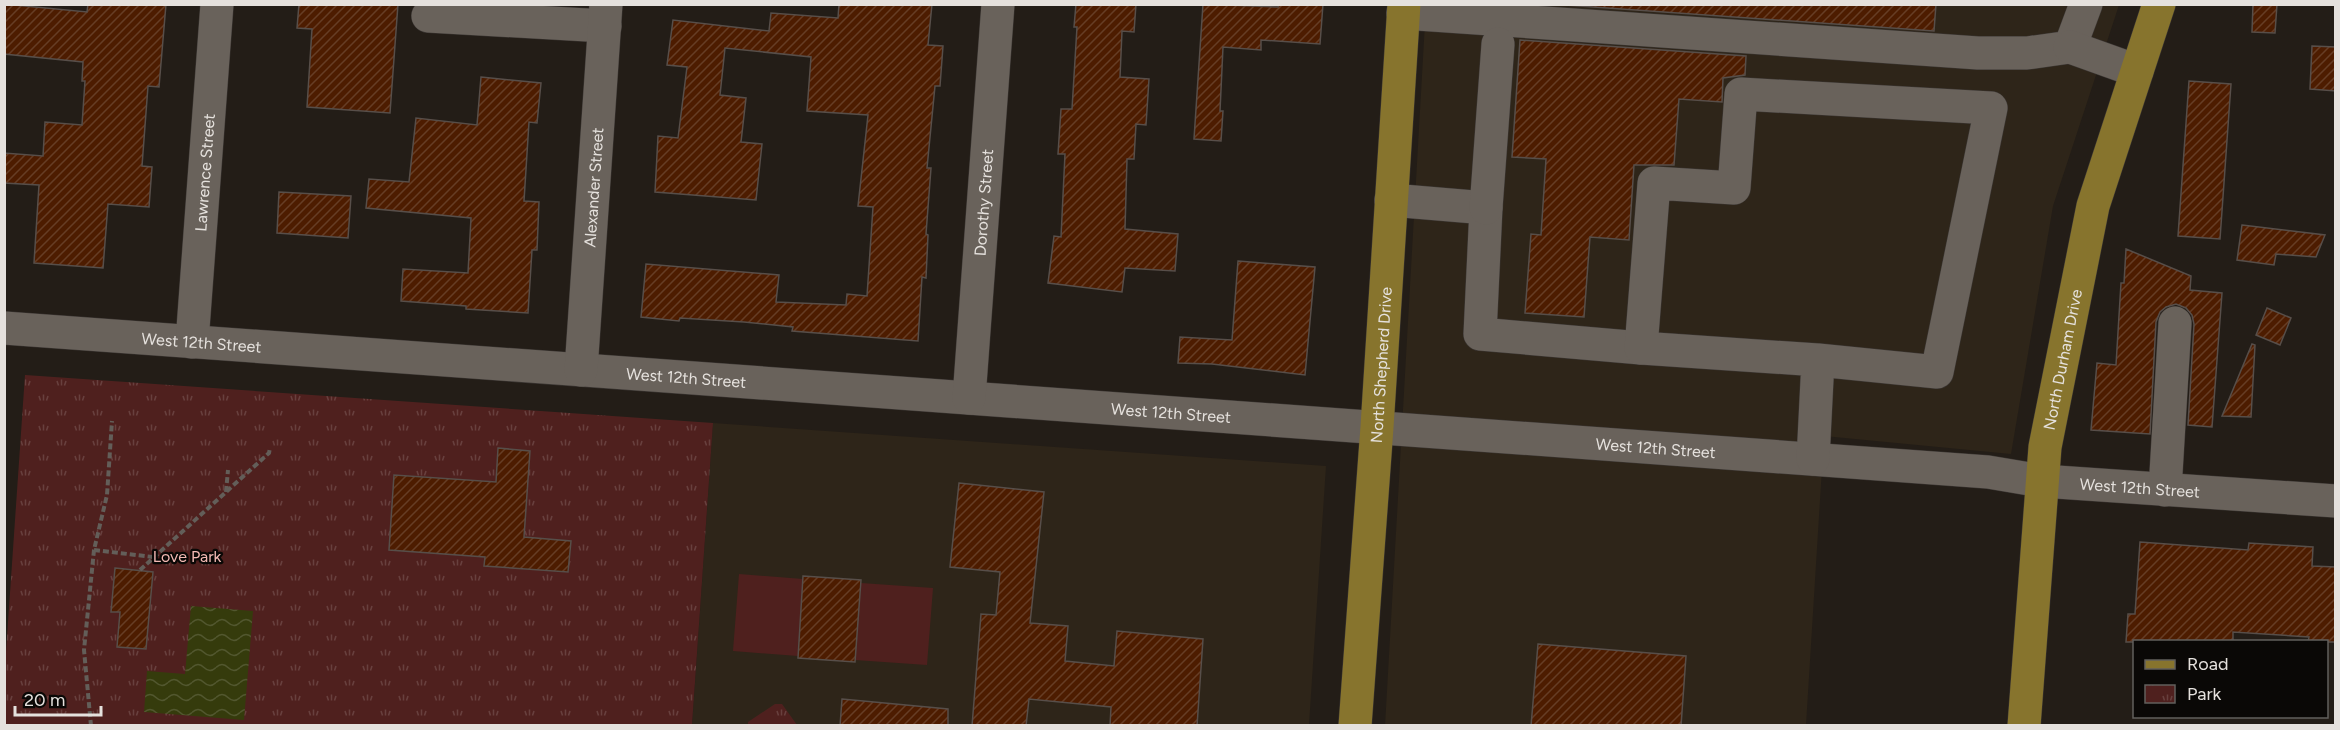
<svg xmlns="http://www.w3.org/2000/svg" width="2340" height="730" viewBox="0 0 2340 730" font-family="Figtree,sans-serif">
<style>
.built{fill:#2e2519}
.park{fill:url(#park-tufts)}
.pitch{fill:#4f201e}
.water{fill:url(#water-waves)}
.building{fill:url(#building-hatch);stroke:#574e49;stroke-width:1.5}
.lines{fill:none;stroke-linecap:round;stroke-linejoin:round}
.minor-casing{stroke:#3c3734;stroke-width:34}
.major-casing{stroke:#3c3734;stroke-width:34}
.path{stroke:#635e59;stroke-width:4;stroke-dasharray:6 3;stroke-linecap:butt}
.minor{stroke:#69625b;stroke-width:33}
.major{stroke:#87742d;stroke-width:33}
.labels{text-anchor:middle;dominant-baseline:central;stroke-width:4.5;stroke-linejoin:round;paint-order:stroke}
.street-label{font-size:16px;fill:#e5e1dd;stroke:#0a0806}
.park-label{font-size:16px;fill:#f4bab4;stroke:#0a0806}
</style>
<defs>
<pattern id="park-tufts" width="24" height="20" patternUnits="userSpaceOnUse" patternTransform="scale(1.5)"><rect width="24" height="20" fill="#4f201e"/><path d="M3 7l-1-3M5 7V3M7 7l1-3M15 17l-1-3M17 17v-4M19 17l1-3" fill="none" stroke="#68403e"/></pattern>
<pattern id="water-waves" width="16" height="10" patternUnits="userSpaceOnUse" patternTransform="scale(1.5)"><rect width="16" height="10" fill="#353b0c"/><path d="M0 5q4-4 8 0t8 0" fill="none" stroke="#52572f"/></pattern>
<pattern id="building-hatch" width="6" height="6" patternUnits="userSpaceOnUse" patternTransform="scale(1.5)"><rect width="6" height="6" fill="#4d1c00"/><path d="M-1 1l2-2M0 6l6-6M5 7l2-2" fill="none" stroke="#663d25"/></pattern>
</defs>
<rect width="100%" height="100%" fill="#231d17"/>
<!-- built -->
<g class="built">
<polygon points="1426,5 2119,5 2053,206 2011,454 1824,436 1806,725 1385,726"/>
<polygon points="713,423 1326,466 1309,725 692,726"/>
</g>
<!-- park -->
<g class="park">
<polygon points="25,375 713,423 692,725 5,726 5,666"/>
<polygon points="775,704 782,704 797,725 748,725 748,722"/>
</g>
<!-- pitch -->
<g class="pitch">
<polygon points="739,574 803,579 798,656 733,651"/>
<polygon points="861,583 933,588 927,665 855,660"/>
</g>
<!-- water -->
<polygon class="water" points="191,606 253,611 244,720 144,712 147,671 185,674"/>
<!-- building -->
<g class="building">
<polygon points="4,4 87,12 88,4 166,4 159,87 148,86 142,166 152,167 149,207 108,204 103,268 34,263 39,185 4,183 4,153 43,156 45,122 82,125 85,81 82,81 83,62 4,54"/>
<polygon points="299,4 398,4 390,113 307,107 312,29 297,28"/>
<polygon points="839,4 932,4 928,45 943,46 940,86 935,86 927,168 931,168 926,234 928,235 926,278 922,277 918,341 792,331 793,327 744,322 680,318 679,321 641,317 646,264 779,275 776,302 846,305 847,294 867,296 873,207 858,206 868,115 807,111 811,57 725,48 720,95 746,98 741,142 762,144 756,200 655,192 658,136 678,138 687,67 667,65 673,20 769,31 771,13 838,18"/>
<polygon points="1076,4 1136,4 1134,32 1122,31 1120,77 1149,79 1146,125 1136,124 1134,159 1127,159 1125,229 1178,234 1175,271 1125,268 1122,292 1048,283 1054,236 1061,237 1065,154 1058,154 1061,109 1072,109 1077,27 1074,27"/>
<polygon points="1203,4 1278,7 1279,4 1323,4 1320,44 1261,40 1261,50 1223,47 1220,111 1223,111 1221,141 1194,139"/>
<polygon points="1551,4 1936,4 1934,31"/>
<polygon points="2253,4 2277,4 2275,33 2252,32"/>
<polygon points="1520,40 1746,56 1745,75 1723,78 1722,102 1679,99 1674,165 1634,165 1629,240 1590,237 1584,317 1525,313 1531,234 1541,235 1546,159 1512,157"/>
<polygon points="2312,46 2336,47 2336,91 2310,89"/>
<polygon points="481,77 541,83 537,123 529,122 524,201 539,202 537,250 532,250 528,313 466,309 466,306 401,301 403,269 468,273 471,218 366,208 369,179 409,182 416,118 477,125"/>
<polygon points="2189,81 2231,84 2220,239 2178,236"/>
<polygon points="279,192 351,196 348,238 277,233"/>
<polygon points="2242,225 2325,235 2316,257 2276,254 2274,265 2237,260"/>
<polygon points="2126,249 2191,276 2190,290 2222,293 2212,427 2188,425 2194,324 2192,315 2186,308 2176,304 2166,307 2160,312 2156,322 2150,434 2091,430 2097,363 2116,365 2121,283 2124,283"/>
<polygon points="1238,261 1315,267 1305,375 1212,364 1178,363 1180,337 1232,340"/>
<polygon points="2267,308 2291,318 2280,345 2256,335"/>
<polygon points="2252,344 2255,345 2251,417 2222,416"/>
<polygon points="498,448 530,451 524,537 571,541 568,572 484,566 485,557 389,550 394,475 496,482"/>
<polygon points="959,483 1044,492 1030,623 1068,626 1065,661 1114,666 1117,631 1203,639 1197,726 1110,726 1111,707 1029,699 1026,726 972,726 981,614 996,615 1000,572 950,567"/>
<polygon points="2140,542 2248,550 2249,543 2313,547 2312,566 2336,567 2336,642 2308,642 2309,637 2233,632 2233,642 2126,642 2128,614 2135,614"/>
<polygon points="115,568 153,572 146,649 117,647 120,612 111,612"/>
<polygon points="803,576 861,580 855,662 798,658"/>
<polygon points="1538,644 1686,656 1681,726 1531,726"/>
<polygon points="842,699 948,709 948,726 840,726"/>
</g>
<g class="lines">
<!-- minor casing -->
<g class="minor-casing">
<g id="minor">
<polyline points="1403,13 1978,53 2027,53 2070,47 2086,4"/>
<polyline points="428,16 605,26"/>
<polyline points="2070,47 2137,71"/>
<polyline points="1391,200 1486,208 1480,334 1641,348"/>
<polyline points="1486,208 1498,44"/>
<path id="s1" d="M4,328L1988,472L2042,481L2336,501"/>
<path id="s2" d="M192,342L217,4"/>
<path id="s3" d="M581,370L606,4"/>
<path id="s4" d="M969,398L998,4"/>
<polyline points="1813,459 1818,360 1937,372 1991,108 1741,94 1734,188 1654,183 1641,348 1818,360"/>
<polyline points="2165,490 2175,323"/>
</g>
</g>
<!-- major casing -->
<g class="major-casing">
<g id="major">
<path id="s5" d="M1355,726L1377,427L1404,4"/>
<path id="s6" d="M2024,726L2045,447L2093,206L2159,4"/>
</g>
</g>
<!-- path -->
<g class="path">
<polyline points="226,492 228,470"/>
<polyline points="94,550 153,557"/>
<polyline points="140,570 269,453 270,448"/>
<polyline points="91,726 84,650 94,550 107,495 112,421"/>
</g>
<!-- minor -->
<use href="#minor" class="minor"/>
<!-- major -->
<use href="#major" class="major"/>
</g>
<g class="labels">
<!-- street labels -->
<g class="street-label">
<text stroke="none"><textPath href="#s2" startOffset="170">Lawrence Street</textPath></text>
<text stroke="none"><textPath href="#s3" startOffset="183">Alexander Street</textPath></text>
<text stroke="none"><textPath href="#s4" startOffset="196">Dorothy Street</textPath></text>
<text stroke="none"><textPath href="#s1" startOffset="198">West 12th Street</textPath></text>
<text stroke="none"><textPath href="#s6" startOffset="369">North Durham Drive</textPath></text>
<text stroke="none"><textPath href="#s5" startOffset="362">North Shepherd Drive</textPath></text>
<text stroke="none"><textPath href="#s1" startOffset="684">West 12th Street</textPath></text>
<text stroke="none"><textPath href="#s1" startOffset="1170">West 12th Street</textPath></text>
<text stroke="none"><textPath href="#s1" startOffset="1656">West 12th Street</textPath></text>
<text stroke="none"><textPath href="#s1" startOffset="2142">West 12th Street</textPath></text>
</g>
<!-- park labels -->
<g class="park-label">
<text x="187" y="556">Love Park</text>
</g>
</g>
<!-- border -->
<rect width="2340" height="730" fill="none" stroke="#e5e1dd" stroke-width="12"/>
<!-- legend -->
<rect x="2133" y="640" width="195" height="78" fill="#0a0806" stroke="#625f5c" stroke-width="1.5"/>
<rect x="2145" y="660" width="30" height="9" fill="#87742d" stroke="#625f5c" stroke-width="1.5"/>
<text x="2187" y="670" font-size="18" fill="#e5e1dd">Road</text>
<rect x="2145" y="685" width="30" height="18" fill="url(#park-tufts)" stroke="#625f5c" stroke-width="1.5"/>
<text x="2187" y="700" font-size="18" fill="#e5e1dd">Park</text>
<!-- scale -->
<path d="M15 706v9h86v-9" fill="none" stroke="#e5e1dd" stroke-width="3"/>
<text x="24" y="706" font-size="18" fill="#e5e1dd" stroke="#0a0806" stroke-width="4.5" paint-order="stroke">20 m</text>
</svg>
